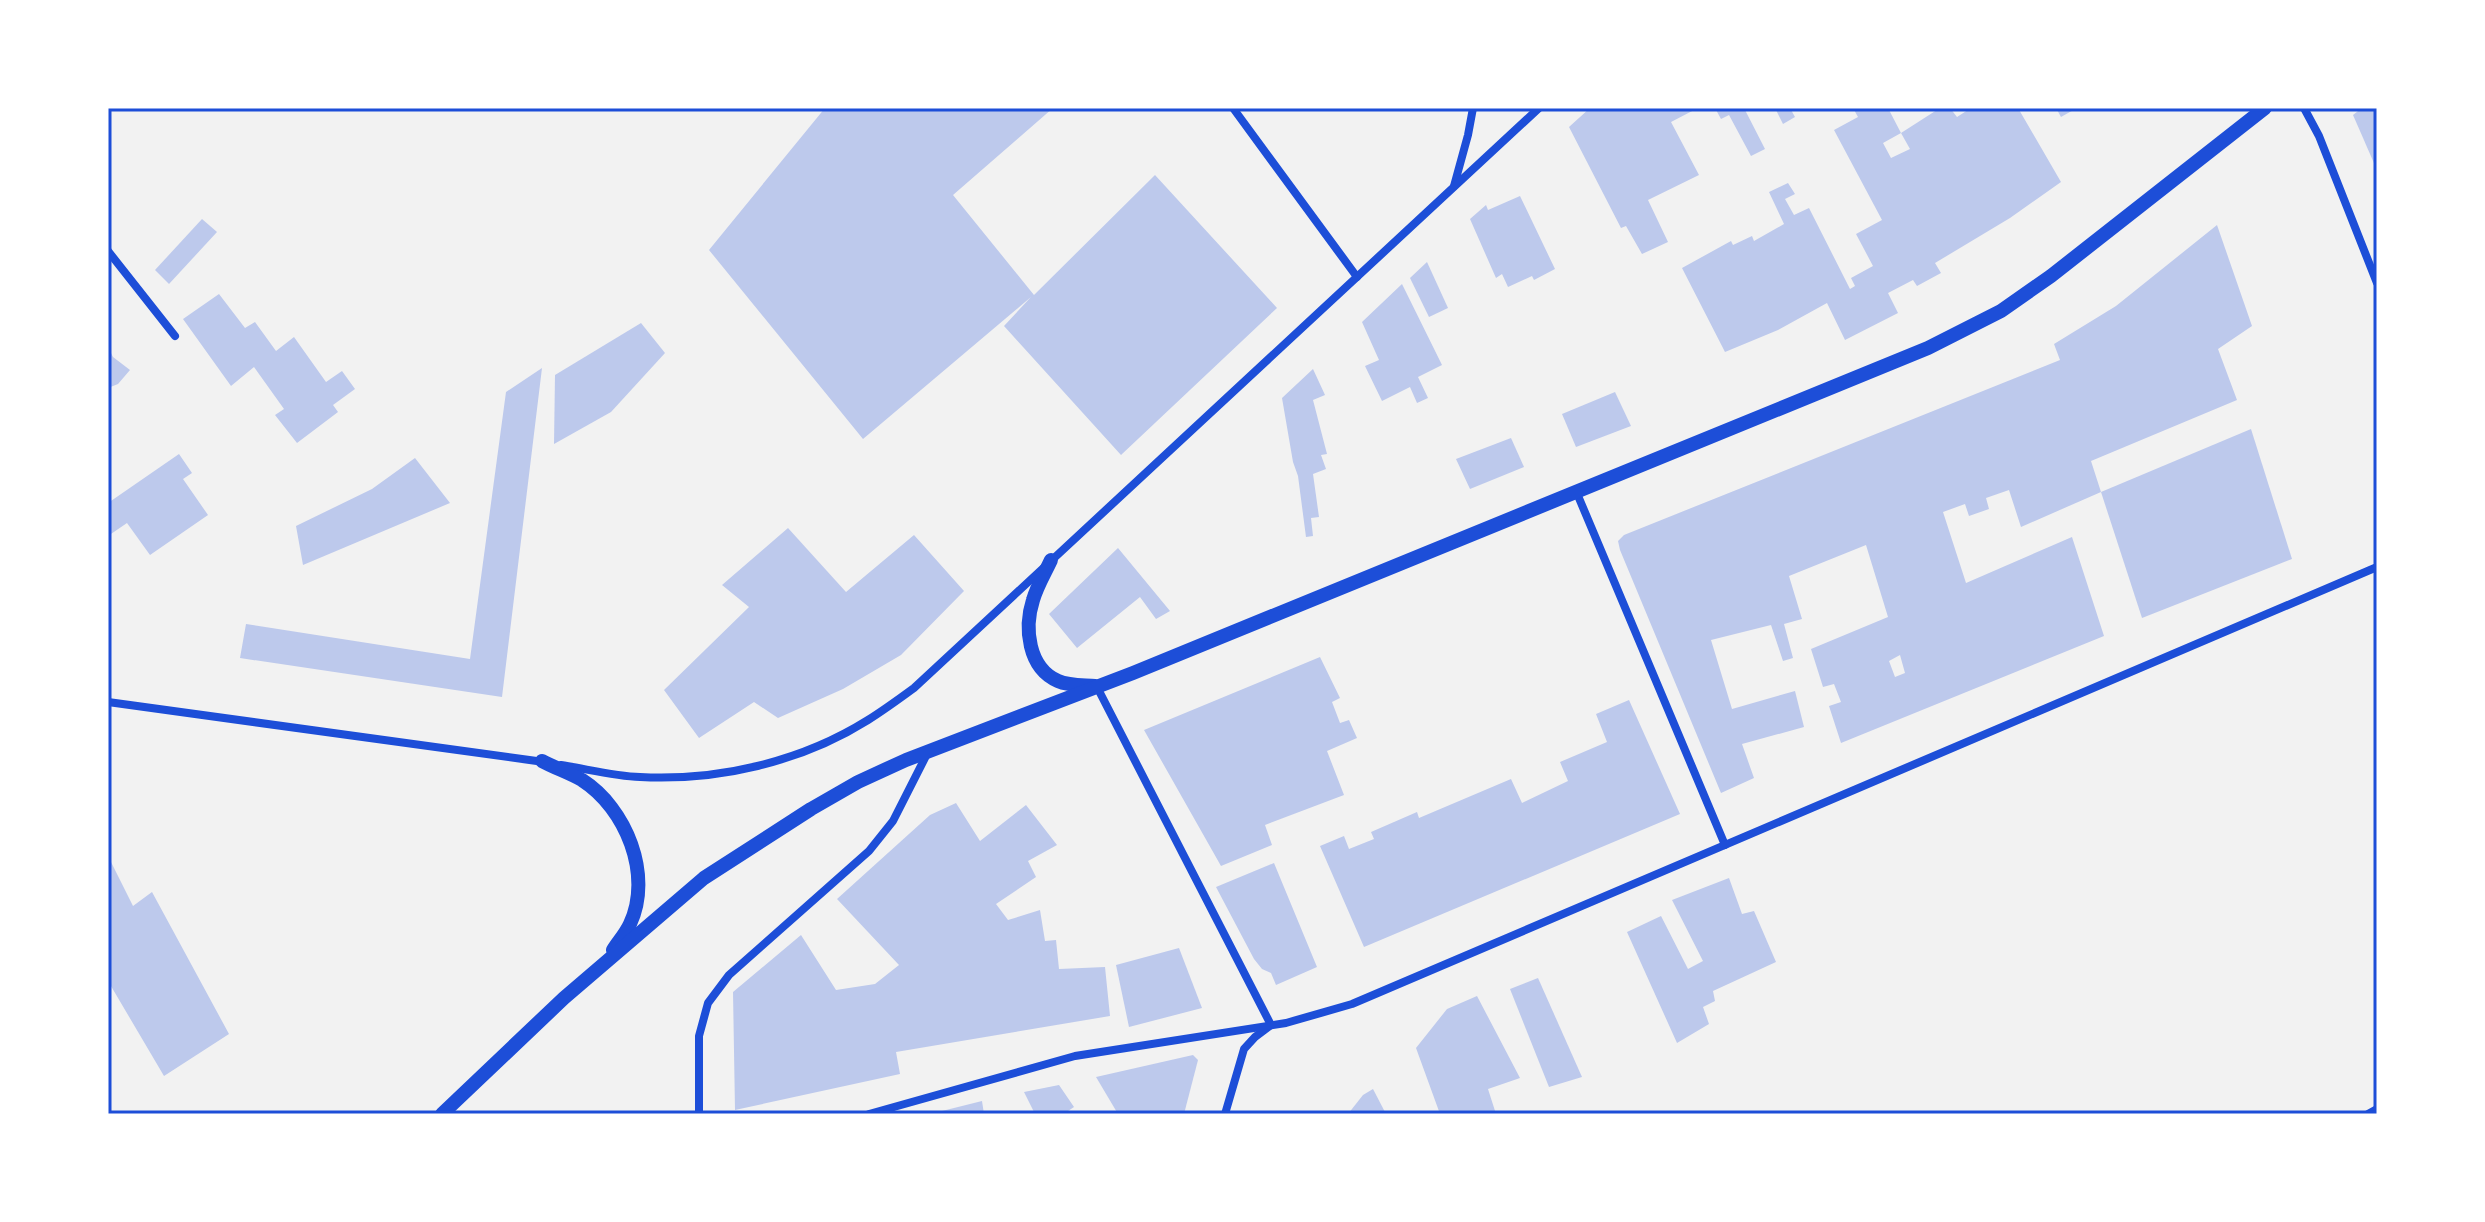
<svg xmlns="http://www.w3.org/2000/svg" width="2485" height="1222" viewBox="0 0 2485 1222" font-family="Poppins,sans-serif">
<style>
.building{fill:#bdc9ec;fill-rule:evenodd}
.lines{fill:none;stroke-linecap:round;stroke-linejoin:round}
.minor{stroke:#1d4ed8;stroke-width:8}
.tertiary{stroke:#1d4ed8;stroke-width:14}
.neatline{fill:none;stroke:#1d4ed8;stroke-width:3}
</style>
<rect width="100%" height="100%" fill="#f2f2f2"/>
<!-- building -->
<g class="building">
<polygon points="825,108 1053,108 953,195 1034,295 1155,175 1277,308 1121,455 1004,326 1031,297 863,439 709,250"/>
<polygon points="1590,108 1698,108 1671,122 1699,175 1648,200 1668,242 1642,254 1626,226 1621,228 1569,127"/>
<polygon points="1715,108 1744,108 1765,149 1751,156 1729,115 1721,119"/>
<polygon points="1775,108 1790,108 1795,117 1783,124"/>
<polygon points="1853,108 1888,108 1901,133 1883,143 1891,158 1910,149 1901,133 1940,108 1950,108 1957,117 1971,108 2018,108 2061,182 2010,218 1935,263 1941,273 1917,286 1913,280 1888,293 1898,313 1845,340 1827,303 1778,330 1725,352 1682,268 1731,241 1733,245 1752,236 1754,241 1784,224 1769,192 1788,183 1795,194 1785,199 1794,215 1809,208 1850,289 1855,286 1851,278 1873,266 1856,234 1882,220 1834,130 1858,117"/>
<polygon points="2056,108 2077,108 2061,117"/>
<polygon points="2362,108 2377,108 2377,170 2353,115"/>
<polygon points="1520,196 1555,269 1534,280 1532,276 1508,287 1502,274 1496,278 1470,219 1486,205 1488,210"/>
<polygon points="202,219 217,232 169,284 155,270"/>
<path d="M2217,225L2252,326L2218,349L2237,400L2091,461L2101,492L2021,527L2009,490L1986,498L1989,509L1969,516L1965,504L1943,512L1966,583L2072,537L2104,636L1841,743L1829,706L1841,702L1834,684L1823,687L1811,649L1888,617L1866,545L1789,576L1802,619L1784,624L1793,658L1783,661L1771,625L1711,640L1732,709L1795,691L1804,727L1742,744L1754,778L1721,793L1620,550L1618,541L1624,535L2060,360L2054,344L2116,306ZM1900,655L1905,673L1895,677L1889,661Z"/>
<polygon points="1427,262 1448,308 1429,317 1410,278"/>
<polygon points="1402,284 1442,365 1418,377 1428,398 1417,403 1410,387 1382,401 1365,366 1379,360 1362,322"/>
<polygon points="219,294 245,328 255,322 276,351 294,337 326,382 342,371 355,389 333,405 338,412 297,443 275,415 284,409 254,367 231,386 183,319"/>
<polygon points="641,323 665,353 611,412 554,444 555,375"/>
<polygon points="108,347 113,357 130,370 118,384 108,388"/>
<polygon points="542,368 502,697 240,658 246,624 470,659 506,392"/>
<polygon points="1313,369 1325,395 1313,400 1327,454 1321,455 1326,469 1313,474 1319,517 1311,518 1313,536 1306,537 1298,476 1293,462 1282,398"/>
<polygon points="1615,392 1631,426 1576,447 1562,414"/>
<polygon points="2251,429 2292,559 2142,618 2101,492"/>
<polygon points="1511,438 1524,467 1470,489 1456,459"/>
<polygon points="179,454 192,473 183,479 208,515 150,555 127,523 108,536 108,503"/>
<polygon points="415,458 450,503 303,565 296,526 372,489"/>
<polygon points="788,528 846,592 914,535 964,591 901,655 843,689 778,718 754,702 699,738 664,690 749,607 722,585"/>
<polygon points="1118,548 1170,611 1156,619 1140,597 1077,648 1049,614"/>
<polygon points="1320,657 1340,698 1332,702 1340,723 1349,720 1357,738 1327,751 1344,795 1265,825 1272,845 1221,866 1144,730"/>
<polygon points="1629,700 1680,814 1364,947 1320,846 1344,836 1349,849 1374,839 1371,832 1417,812 1419,818 1511,779 1522,803 1568,781 1560,762 1607,742 1596,714"/>
<polygon points="956,803 980,841 1026,805 1057,845 1028,861 1036,877 996,904 1008,920 1040,910 1045,941 1056,940 1059,969 1105,967 1110,1016 896,1052 900,1074 735,1110 733,992 801,935 836,990 875,984 899,965 837,899 930,815"/>
<polygon points="108,856 133,906 152,892 229,1034 164,1076 108,981"/>
<polygon points="1274,863 1317,967 1276,985 1271,973 1262,969 1254,959 1216,887"/>
<polygon points="1729,878 1742,914 1754,911 1776,962 1713,991 1715,1001 1703,1007 1709,1024 1677,1043 1627,932 1661,916 1688,969 1703,961 1672,900"/>
<polygon points="1179,948 1202,1008 1129,1027 1116,965"/>
<polygon points="1538,978 1582,1077 1549,1087 1510,989"/>
<polygon points="1477,996 1520,1078 1488,1089 1496,1114 1440,1114 1416,1048 1447,1009"/>
<polygon points="1193,1055 1198,1060 1184,1114 1118,1114 1096,1077"/>
<polygon points="1059,1085 1074,1107 1068,1111 1070,1114 1035,1114 1024,1092"/>
<polygon points="1373,1089 1386,1114 1348,1114 1363,1095"/>
<polygon points="982,1101 984,1114 934,1114 934,1113"/>
</g>
<g class="lines">
<!-- minor -->
<g class="minor">
<polyline points="1233,108 1357,277"/>
<polyline points="2304,108 2319,136 2377,283"/>
<polyline points="1454,186 1468,135 1473,108"/>
<polyline points="108,251 175,336"/>
<polyline points="1576,491 1725,845"/>
<polyline points="1097,687 1271,1025 1255,1037 1244,1049 1225,1114"/>
<polyline points="108,702 544,762"/>
<path d="M561,765C587,769 614,776 640,777C719,781 801,762 868,720C884,710 899,699 914,688L1539,108"/>
<polyline points="699,1114 699,1036 708,1003 729,975 869,851 893,821 927,754"/>
<polyline points="869,1114 1075,1056 1286,1023 1352,1004 2377,567"/>
<polyline points="2368,1114 2377,1109"/>
</g>
<!-- tertiary -->
<g class="tertiary">
<path d="M1051,560C1045,573 1037,586 1033,600C1024,628 1028,668 1058,681C1069,686 1084,685 1095,686"/>
<path d="M542,761C555,768 570,773 582,780C626,808 653,875 630,924C626,933 618,942 613,950"/>
<polyline points="442,1114 564,998 704,878 811,809 858,782 906,760 1133,673 1928,348 2001,311 2051,276 2265,108"/>
</g>
</g>
<!-- border -->
<rect width="2485" height="1222" fill="none" stroke="#ffffff" stroke-width="220"/>
<rect x="110" y="110" width="2265" height="1002" class="neatline"/>
</svg>
